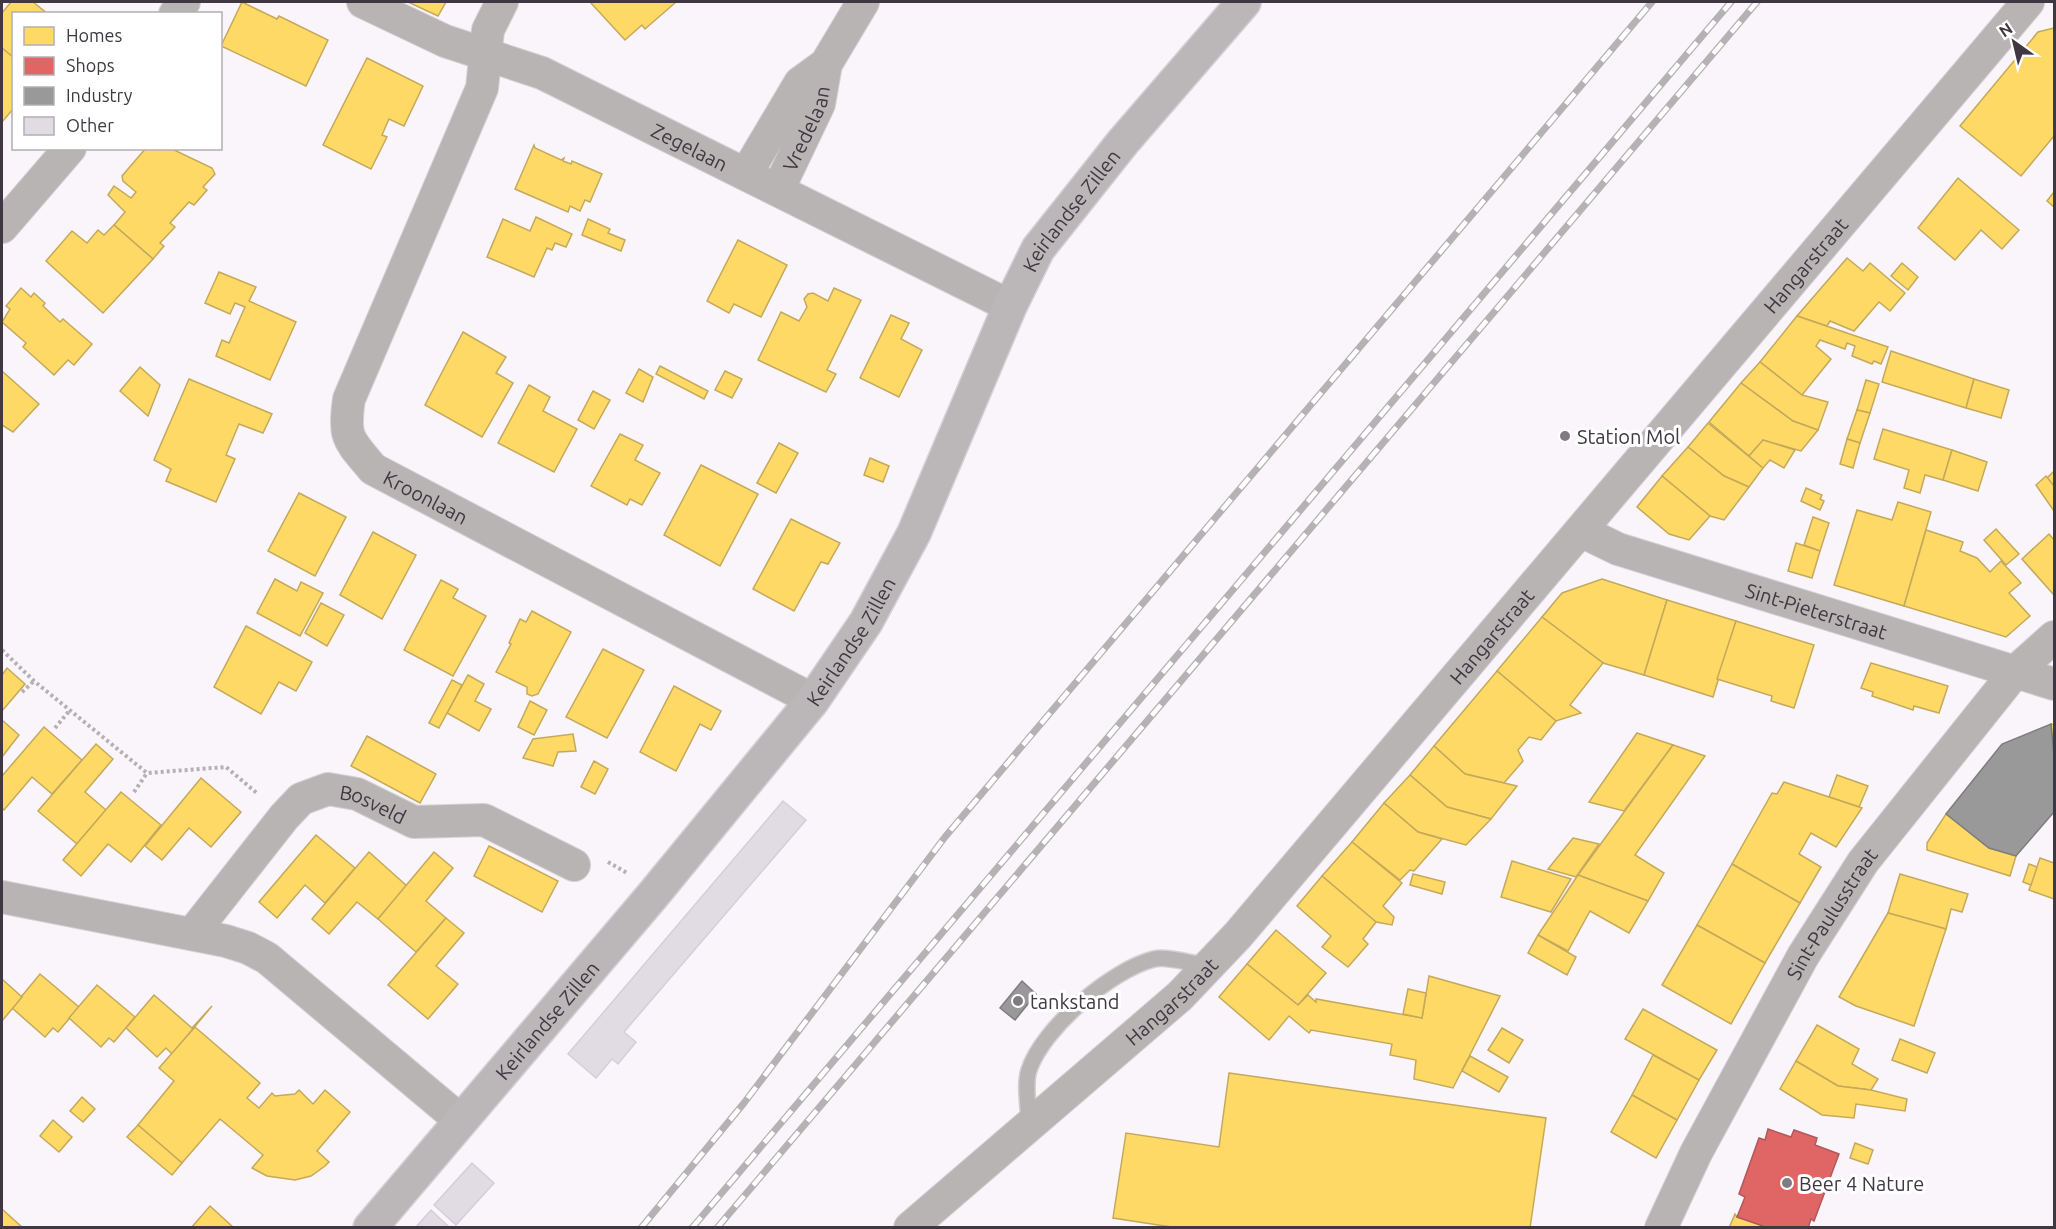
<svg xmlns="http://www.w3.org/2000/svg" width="2056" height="1229" viewBox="0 0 2056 1229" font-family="Ubuntu,sans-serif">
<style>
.homes{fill:#ffd966;stroke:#c5a95b;stroke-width:1.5}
.shops{fill:#e06666;stroke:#b0585b;stroke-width:1.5}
.industry{fill:#999;stroke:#7e7c7f;stroke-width:1.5}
.building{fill:#e1dce3;stroke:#d4cfd7;stroke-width:1.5}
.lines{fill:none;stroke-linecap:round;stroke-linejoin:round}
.lane-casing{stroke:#d4d0d5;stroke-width:18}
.street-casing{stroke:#d4d0d5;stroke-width:34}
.primary-casing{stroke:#d4d0d5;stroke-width:36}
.path{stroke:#b4b1b1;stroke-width:4;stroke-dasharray:3 3;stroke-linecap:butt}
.lane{stroke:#b8b4b3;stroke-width:15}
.street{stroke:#b8b4b3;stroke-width:32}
.primary{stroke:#bbb6b7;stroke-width:33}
.rail-casing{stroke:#b5b2b3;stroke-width:7}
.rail{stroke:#fff;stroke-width:4.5;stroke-dasharray:14;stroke-linecap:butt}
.poi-dot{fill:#807a83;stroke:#fff;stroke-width:2}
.labels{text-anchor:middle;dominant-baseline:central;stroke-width:6;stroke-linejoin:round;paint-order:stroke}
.street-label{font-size:20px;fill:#3f3842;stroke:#fff}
.poi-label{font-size:20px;fill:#3f3842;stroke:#fff;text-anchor:start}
</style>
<rect width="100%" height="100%" fill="#f9f5fb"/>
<!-- homes -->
<g class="homes">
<polygon points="11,2 33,2 48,14 14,14 14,58 2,48 2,13"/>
<polygon points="242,2 277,19 279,16 328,40 306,86 221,46"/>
<polygon points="408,2 446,2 438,16"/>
<polygon points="590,2 676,2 645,29 642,25 625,40"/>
<polygon points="2054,28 2054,136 2021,176 1960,126 2038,32"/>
<polygon points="2,48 14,58 14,108 2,122"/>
<polygon points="367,58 423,86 404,126 389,119 382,135 387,137 371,169 323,145"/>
<polygon points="534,145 535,148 561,160 564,158 563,161 571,164 572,161 602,174 590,202 585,200 580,211 570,206 568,212 515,189"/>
<polygon points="146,148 170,148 212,168 215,174 203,187 207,190 194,205 189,202 170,223 175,227 160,243 164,246 153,259 114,225 125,212 108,195 114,186 131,198 136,192 123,181 122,176"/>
<polygon points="1958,178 2019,230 2002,249 1981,230 1955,260 1918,228"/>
<polygon points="2054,192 2054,207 2047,201"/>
<polygon points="536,217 572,234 566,247 555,243 552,250 547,248 534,277 487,257 503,219 530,231"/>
<polygon points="588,219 610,229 608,233 625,240 621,251 582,235"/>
<polygon points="114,225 153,259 103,313 46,261 72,231 87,243 98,230 104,235"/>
<polygon points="738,240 787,265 761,317 734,304 729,313 707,301"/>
<polygon points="1847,258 1863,271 1870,263 1905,293 1890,311 1879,302 1854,331 1830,321 1827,326 1797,316"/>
<polygon points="1902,263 1918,277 1908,290 1891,276"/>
<polygon points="219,272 256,287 249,301 296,322 270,380 216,356 222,340 229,343 245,307 235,303 230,314 205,303"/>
<polygon points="21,288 31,297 34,293 45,303 43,306 60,322 63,319 92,344 74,365 68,360 54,375 23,347 26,343 2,322 10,309 6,306"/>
<polygon points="834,288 861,300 827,370 836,374 826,392 758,360 781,312 799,321 807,307 804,299 808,294 813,293 828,301"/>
<polygon points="891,315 909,323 901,339 922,350 899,397 860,378"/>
<polygon points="1797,316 1888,347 1881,364 1874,361 1872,364 1852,356 1855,346 1847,343 1845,349 1820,340 1816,346 1831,359 1802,395 1760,362"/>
<polygon points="463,332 506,357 496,373 513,383 482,437 425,405"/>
<polygon points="1891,351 1974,379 1966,408 1882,382"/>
<polygon points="1760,362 1802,395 1828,402 1818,430 1793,421 1741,383"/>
<polygon points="660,366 708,391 704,399 656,374"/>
<polygon points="140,367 160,385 148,416 120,391"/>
<polygon points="639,369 653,377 643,402 626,393"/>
<polygon points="2,371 39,404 13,432 2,425"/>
<polygon points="725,371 742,379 732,398 715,390"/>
<polygon points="189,379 272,414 263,433 239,424 226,455 235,459 216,502 166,481 171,469 154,460"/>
<polygon points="1974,379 2009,390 2001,418 1966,408"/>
<polygon points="1866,380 1879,384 1870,413 1857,410"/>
<polygon points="1741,383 1793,421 1818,430 1801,451 1763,440 1749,456 1709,422"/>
<polygon points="529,385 550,397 543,411 577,429 554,472 498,443"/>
<polygon points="593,391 610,400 594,429 578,420"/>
<polygon points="1857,410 1870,413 1860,443 1847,439"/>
<polygon points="1708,423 1763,468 1749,487 1724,476 1688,447"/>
<polygon points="1883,429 1952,450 1943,480 1925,475 1920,493 1904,488 1909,470 1874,459"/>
<polygon points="620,434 643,445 635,460 660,473 642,505 630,499 627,505 591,486"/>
<polygon points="1847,439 1860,443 1853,468 1840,464"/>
<polygon points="1763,440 1795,450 1784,468 1770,460 1763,468 1749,456"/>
<polygon points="779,443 798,453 776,493 757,483"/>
<polygon points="1688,447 1724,476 1749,487 1724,520 1710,516 1662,476"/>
<polygon points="1952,450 1987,462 1978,491 1943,480"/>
<polygon points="870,458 889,466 883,482 864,475"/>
<polygon points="701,465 758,494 720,566 664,535"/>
<polygon points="2054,471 2054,486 2047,478"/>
<polygon points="1662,476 1710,516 1689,540 1669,534 1637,507"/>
<polygon points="2046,476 2054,486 2054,511 2036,485"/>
<polygon points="1806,488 1822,495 1820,499 1824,501 1820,510 1801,501"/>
<polygon points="299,493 346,517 315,576 268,551"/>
<polygon points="1898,502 1931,512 1904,606 1834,585 1857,510 1892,520"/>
<polygon points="1813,517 1829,523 1820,551 1804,545"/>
<polygon points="791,519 840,543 828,564 821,562 794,611 753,589"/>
<polygon points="1996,529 2019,554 2006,565 1984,540"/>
<polygon points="1926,530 1963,542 1960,551 1977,558 1990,572 2001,561 2021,583 2009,593 2030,616 2006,637 1904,606"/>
<polygon points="373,532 416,555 382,619 340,595"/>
<polygon points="2049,534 2054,540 2054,595 2022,559"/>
<polygon points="1796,543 1820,551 1812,578 1788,571"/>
<polygon points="275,579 297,591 301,582 323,593 300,636 257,613"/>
<polygon points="1602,579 1667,600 1644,675 1603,663 1542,617 1562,593"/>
<polygon points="441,580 458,589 453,598 486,616 453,676 404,650"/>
<polygon points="1667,600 1736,621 1713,697 1644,675"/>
<polygon points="321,603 344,615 327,646 305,633"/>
<polygon points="532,611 571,632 538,694 532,696 527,694 527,687 496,672 511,644 509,643 520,619 526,622"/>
<polygon points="1542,617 1603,663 1570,705 1581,713 1556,721 1497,671"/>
<polygon points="1736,621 1814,645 1794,708 1771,701 1772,696 1717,679"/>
<polygon points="246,626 312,662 296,691 279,682 261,714 214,687"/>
<polygon points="603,649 644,670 607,738 566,717"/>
<polygon points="1871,663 1948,686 1939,713 1914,706 1913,710 1872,696 1873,692 1861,688"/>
<polygon points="7,668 25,684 2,711 2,675"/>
<polygon points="1497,671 1556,721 1541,740 1529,737 1518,750 1523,761 1504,783 1465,774 1434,746"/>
<polygon points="468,675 484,684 475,701 491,709 479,731 447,713"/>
<polygon points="452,680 462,685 439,728 429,723"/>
<polygon points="674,686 721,711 711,730 700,724 676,771 640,752"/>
<polygon points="530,701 547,710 534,735 518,727"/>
<polygon points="2,720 19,735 2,757"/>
<polygon points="2051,724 2054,725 2054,756"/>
<polygon points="44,727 82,760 52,794 32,777 4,810 2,808 2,776"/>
<polygon points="1637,733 1673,745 1624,811 1589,802"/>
<polygon points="573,734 576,751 558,752 553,766 523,758 533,739"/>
<polygon points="367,736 436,774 420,803 351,766"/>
<polygon points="96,744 113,759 85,792 106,810 77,844 38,811"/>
<polygon points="1673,745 1705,756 1635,855 1664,873 1648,901 1578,875"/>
<polygon points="1434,746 1465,774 1517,786 1491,819 1447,807 1410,775"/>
<polygon points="594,761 608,769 595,794 581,787"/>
<polygon points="1410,775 1447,807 1491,819 1466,845 1418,832 1384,803"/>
<polygon points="1837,775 1868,786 1859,807 1829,797"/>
<polygon points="201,778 241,812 211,847 189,828 162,860 145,846"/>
<polygon points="1784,782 1862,808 1836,847 1811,833 1799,854 1821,867 1800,903 1732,864 1772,793 1777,794"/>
<polygon points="121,792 161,825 131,862 108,844 81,876 63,860"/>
<polygon points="1384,803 1418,832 1442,839 1414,871 1410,870 1400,880 1352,842"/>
<polygon points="1946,814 1989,848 2016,856 2010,876 1927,850 1927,843"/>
<polygon points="316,835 355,868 325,903 305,885 277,918 259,902"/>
<polygon points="1573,838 1599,844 1576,877 1548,869"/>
<polygon points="1352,842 1402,883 1383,906 1394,917 1392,925 1376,922 1322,876"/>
<polygon points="489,846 558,881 542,912 474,876"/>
<polygon points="369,852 407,886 378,919 357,902 329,934 312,919"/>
<polygon points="434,852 453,868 426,901 446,918 416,952 378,919"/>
<polygon points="2040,858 2054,863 2054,899 2029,890"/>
<polygon points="1512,861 1571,879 1551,912 1501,897"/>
<polygon points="1732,864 1800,903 1765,963 1697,925"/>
<polygon points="2029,864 2037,867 2031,885 2023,882"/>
<polygon points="1413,874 1445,882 1442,894 1410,885"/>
<polygon points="1900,874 1968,894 1962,912 1951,909 1946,929 1888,913"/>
<polygon points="1578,875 1648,901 1629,933 1590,911 1568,951 1538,935"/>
<polygon points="1322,876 1376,922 1363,939 1368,944 1348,967 1322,947 1331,936 1297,906"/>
<polygon points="1888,913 1946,929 1914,1026 1856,1006 1839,997"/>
<polygon points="446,918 464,933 436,966 458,984 428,1019 388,985"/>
<polygon points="1697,925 1765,963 1731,1024 1662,985"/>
<polygon points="1276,930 1326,973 1298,1005 1247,964"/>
<polygon points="1538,935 1576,957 1567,975 1528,953"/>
<polygon points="1247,964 1298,1005 1308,995 1316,1002 1316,999 1422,1018 1429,976 1500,996 1453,1088 1414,1079 1416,1060 1390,1055 1392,1044 1311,1030 1309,1033 1289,1016 1269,1040 1219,997"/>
<polygon points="40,974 79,1007 58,1032 53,1028 45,1037 12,1008"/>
<polygon points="2,979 22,997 2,1021"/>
<polygon points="97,985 135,1017 114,1042 109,1038 101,1047 69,1018"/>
<polygon points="1408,989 1426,993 1422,1018 1403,1014"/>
<polygon points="154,995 192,1028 212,1006 172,1054 166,1048 157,1057 126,1028"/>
<polygon points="1643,1009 1717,1050 1699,1080 1625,1039"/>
<polygon points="1817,1025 1859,1049 1852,1064 1878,1079 1871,1090 1838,1086 1796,1061"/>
<polygon points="195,1027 260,1083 247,1098 259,1108 272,1093 275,1096 295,1094 299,1090 313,1104 325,1090 350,1112 317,1151 329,1162 325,1166 311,1176 295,1180 267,1176 252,1168 263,1155 220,1119 182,1163 138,1125 174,1081 159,1068"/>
<polygon points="1502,1028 1523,1040 1509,1063 1488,1050"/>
<polygon points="1900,1039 1935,1053 1927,1073 1892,1060"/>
<polygon points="1653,1055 1699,1080 1677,1120 1632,1095"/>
<polygon points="1470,1056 1508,1077 1499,1092 1462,1071"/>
<polygon points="1796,1061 1838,1086 1871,1090 1907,1099 1905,1111 1856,1104 1854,1118 1822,1115 1780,1089"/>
<polygon points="1229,1073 1546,1118 1530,1228 1178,1228 1113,1218 1126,1133 1219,1147"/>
<polygon points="1632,1095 1677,1120 1656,1158 1611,1132"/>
<polygon points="82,1097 95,1109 83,1122 70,1111"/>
<polygon points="53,1120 72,1137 59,1152 40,1136"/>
<polygon points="138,1125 182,1163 172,1175 127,1137"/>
<polygon points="1855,1143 1873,1150 1868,1164 1850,1158"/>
<polygon points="210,1206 234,1228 191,1228"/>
<polygon points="2,1209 23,1228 2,1228"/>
<polygon points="1735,1214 1737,1217 1769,1228 1729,1228"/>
</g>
<!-- shops -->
<polygon class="shops" points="1768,1129 1791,1137 1794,1130 1817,1138 1815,1145 1839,1154 1814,1221 1811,1219 1808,1228 1769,1228 1737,1217 1745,1197 1739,1194 1759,1138 1765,1140"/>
<!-- industry -->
<g class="industry">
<polygon points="2051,724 2054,756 2054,812 2016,856 1989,848 1946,814 2002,744"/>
<polygon points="1022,981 1036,994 1015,1020 1000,1008"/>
</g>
<!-- building -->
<g class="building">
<polygon points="783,801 806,820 624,1032 636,1042 618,1064 612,1059 596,1078 568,1054"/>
<polygon points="472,1163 494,1183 456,1225 434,1205"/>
<polygon points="431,1210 449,1227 449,1228 415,1228"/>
</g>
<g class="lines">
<!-- lane casing -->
<g class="lane-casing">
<path id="lane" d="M1029,1125C1029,1109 1024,1085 1029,1070C1043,1028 1111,970 1154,959C1166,956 1195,964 1209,966"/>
</g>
<!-- street casing -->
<g class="street-casing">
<g id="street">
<path id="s1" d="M363,2L445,41L542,73L1010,306"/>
<path id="s2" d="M502,2L488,30L482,88L349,399C343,439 349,440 373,469L813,700"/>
<polyline points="175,14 184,2"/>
<polyline points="746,174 800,83 826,64"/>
<path id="s3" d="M778,190L819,104L826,64L863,2"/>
<polyline points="2,227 70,148"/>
<path id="s4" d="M1581,531L1618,549L2054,684"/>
<polyline points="2,897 226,941 248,948 267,958 460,1120"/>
<path id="s5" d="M192,934L284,817L301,799L328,789L357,794L414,822L484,820L574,865"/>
<path id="s6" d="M910,1228L1180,996L1238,935L2028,2"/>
<path id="s7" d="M1661,1228L1696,1153L1803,956L1863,862L2015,672L2054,637"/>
</g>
</g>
<!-- primary casing -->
<g class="primary-casing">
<g id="primary">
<path id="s8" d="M370,1228L653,895L813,700L866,622L914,533L1010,306L1038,249L1123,142L1244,2"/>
</g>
</g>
<!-- path -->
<g class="path">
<polyline points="2,650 34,681 147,773 226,767 258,794"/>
<polyline points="22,692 34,681"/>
<polyline points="55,728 70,710"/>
<polyline points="134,792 147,773"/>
<polyline points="608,862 627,873"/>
</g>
<!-- lane -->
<use href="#lane" class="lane"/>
<!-- street -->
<use href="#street" class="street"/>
<!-- primary -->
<use href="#primary" class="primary"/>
<!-- rail casing -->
<g class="rail-casing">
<g id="rail">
<polyline points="641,1228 744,1103 945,837 1652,2"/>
<polyline points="692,1228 1731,2"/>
<polyline points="717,1228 1757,2"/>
</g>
</g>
<!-- rail -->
<use href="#rail" class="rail"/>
</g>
<!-- markers -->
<g class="poi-dot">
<circle cx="1565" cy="436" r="6"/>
<circle cx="1018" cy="1001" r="6"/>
<circle cx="1787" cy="1183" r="6"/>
</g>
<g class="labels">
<!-- street labels -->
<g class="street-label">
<text stroke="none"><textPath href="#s3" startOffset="68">Vredelaan</textPath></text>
<text stroke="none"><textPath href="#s1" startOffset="358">Zegelaan</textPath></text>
<text stroke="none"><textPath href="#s8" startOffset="1245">Keirlandse Zillen</textPath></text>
<text stroke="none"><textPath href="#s6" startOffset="1318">Hangarstraat</textPath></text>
<text stroke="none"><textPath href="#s2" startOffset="566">Kroonlaan</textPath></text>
<text stroke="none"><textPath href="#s4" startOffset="249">Sint-Pieterstraat</textPath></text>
<text stroke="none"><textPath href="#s6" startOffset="832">Hangarstraat</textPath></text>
<text stroke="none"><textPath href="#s8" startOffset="759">Keirlandse Zillen</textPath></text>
<text stroke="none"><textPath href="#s5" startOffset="250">Bosveld</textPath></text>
<text stroke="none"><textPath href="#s7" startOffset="358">Sint-Paulusstraat</textPath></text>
<text stroke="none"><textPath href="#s6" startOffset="346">Hangarstraat</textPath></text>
<text stroke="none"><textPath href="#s8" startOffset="273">Keirlandse Zillen</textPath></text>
</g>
<!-- poi labels -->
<g class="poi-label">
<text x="1577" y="436">Station Mol</text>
<text x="1030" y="1001">tankstand</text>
<text x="1799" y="1183">Beer 4 Nature</text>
</g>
</g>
<!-- border -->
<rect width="2056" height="1229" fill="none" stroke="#3f3842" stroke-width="6"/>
<!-- legend -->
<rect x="12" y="12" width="210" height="138" fill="#ffffff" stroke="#b2afb3" stroke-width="1.5"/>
<rect x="24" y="27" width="30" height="18" fill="#ffd966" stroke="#b2afb3" stroke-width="1.5"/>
<text x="66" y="42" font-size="18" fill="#3f3842">Homes</text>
<rect x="24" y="57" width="30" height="18" fill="#e06666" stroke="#b2afb3" stroke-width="1.5"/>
<text x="66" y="72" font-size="18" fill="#3f3842">Shops</text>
<rect x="24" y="87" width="30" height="18" fill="#999999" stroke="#b2afb3" stroke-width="1.5"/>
<text x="66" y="102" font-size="18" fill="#3f3842">Industry</text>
<rect x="24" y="117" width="30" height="18" fill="#e1dce3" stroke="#b2afb3" stroke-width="1.5"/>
<text x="66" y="132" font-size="18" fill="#3f3842">Other</text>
<!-- north arrow -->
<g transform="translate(2014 42) rotate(326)" stroke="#ffffff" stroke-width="4.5" paint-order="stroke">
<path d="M0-4.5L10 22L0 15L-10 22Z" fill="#3f3842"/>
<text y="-9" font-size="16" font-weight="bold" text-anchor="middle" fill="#3f3842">N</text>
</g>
</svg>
